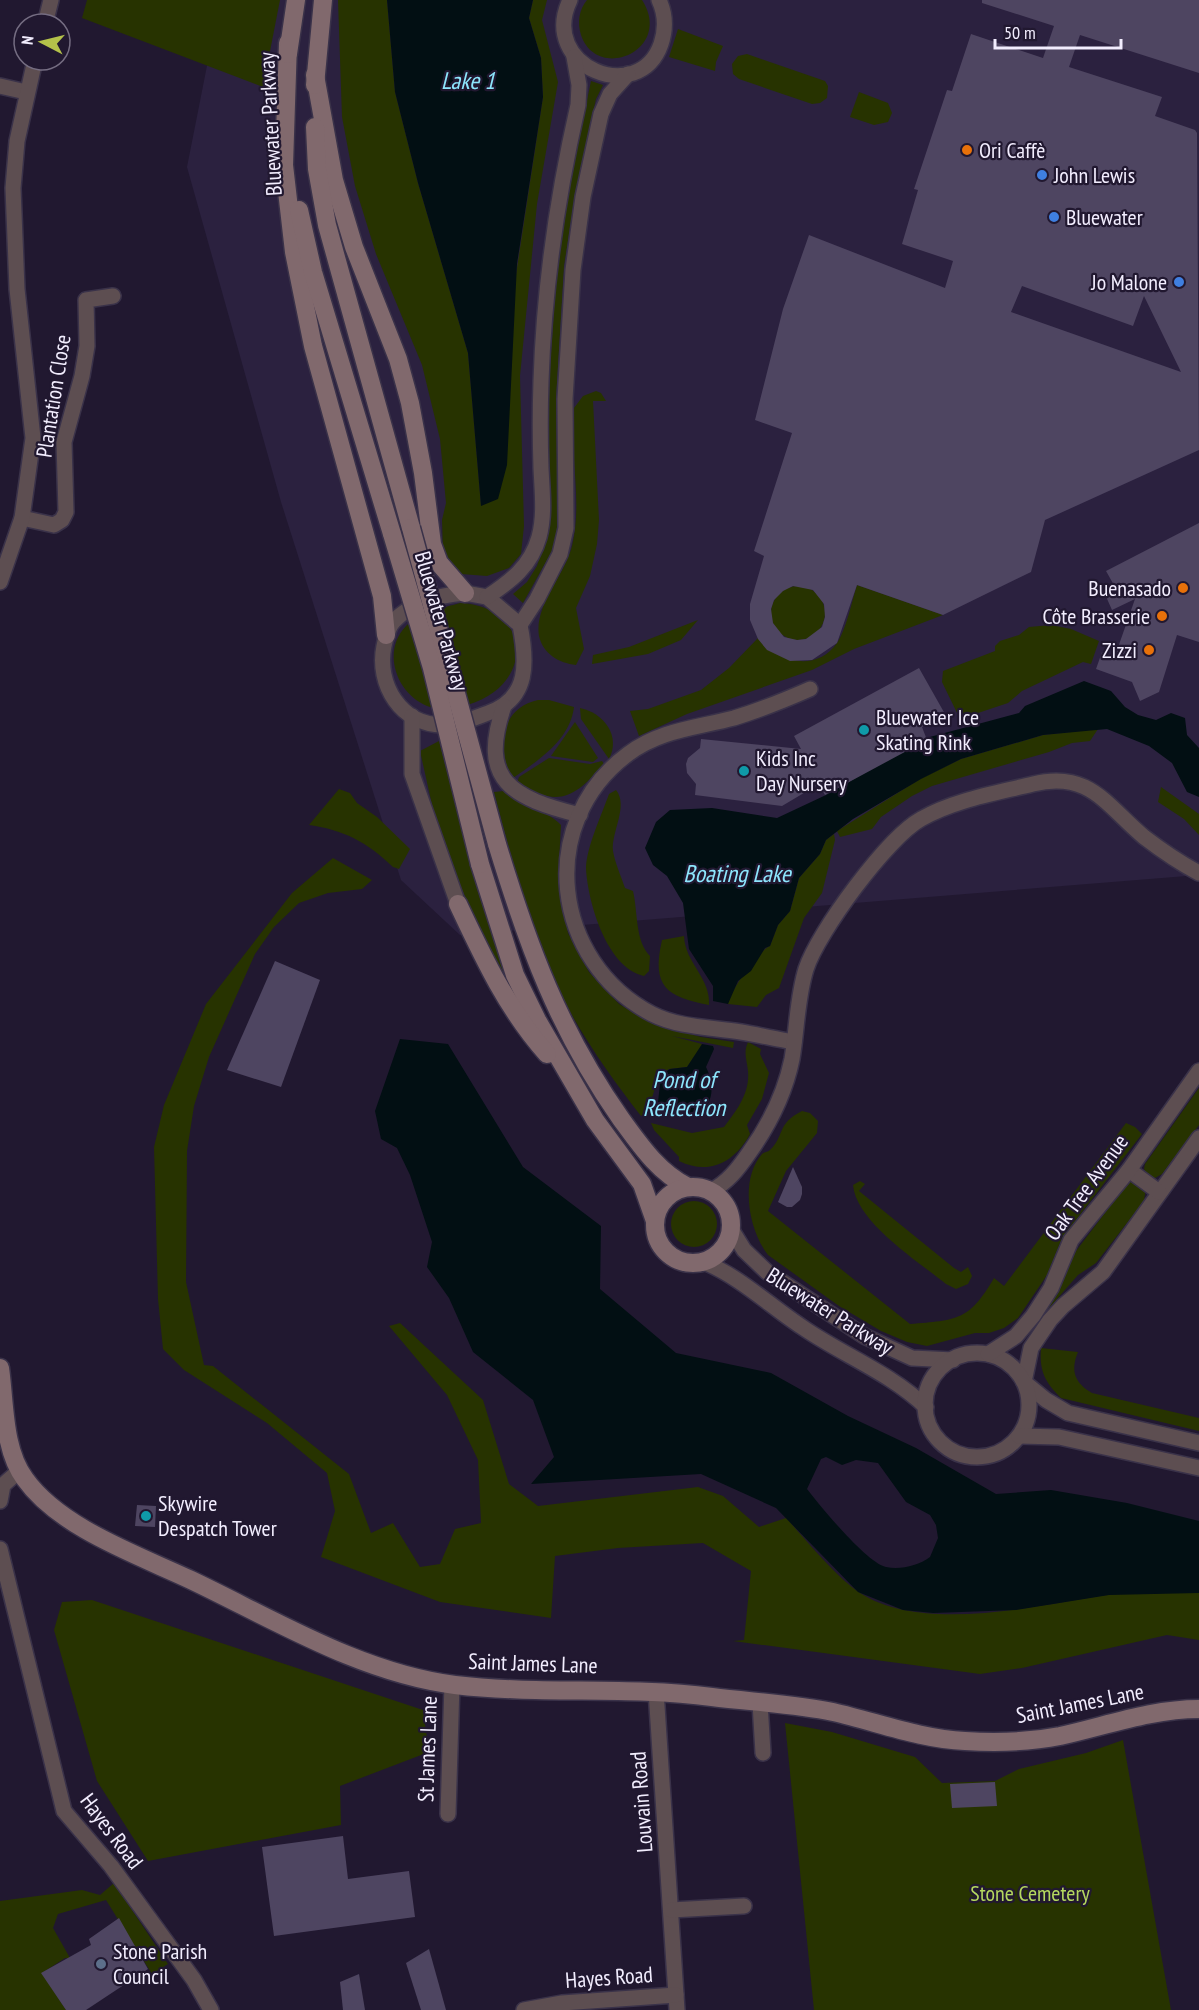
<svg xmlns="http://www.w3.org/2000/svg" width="1199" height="2010" viewBox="0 0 1199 2010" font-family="'PT Sans Narrow',sans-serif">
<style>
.built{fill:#2b213f}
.green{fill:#273300}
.water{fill:#020f13;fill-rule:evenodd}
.building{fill:#4e4561;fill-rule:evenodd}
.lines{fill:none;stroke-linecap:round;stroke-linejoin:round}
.street-casing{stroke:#3a3249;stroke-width:18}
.secondary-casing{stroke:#3a3249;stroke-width:21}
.street{stroke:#5d4e51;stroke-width:15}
.secondary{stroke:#81696d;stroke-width:18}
.secondary-bridge-casing{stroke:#3a3249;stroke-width:21;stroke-linecap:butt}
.secondary-bridge{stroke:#81696d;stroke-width:18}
.food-dot{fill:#e8710a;stroke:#211830;stroke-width:2}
.shop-dot{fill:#3f7fe0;stroke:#211830;stroke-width:2}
.culture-dot{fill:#0f9aa8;stroke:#211830;stroke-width:2}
.service-dot{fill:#5c6f8a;stroke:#211830;stroke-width:2}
.labels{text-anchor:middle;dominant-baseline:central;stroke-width:4.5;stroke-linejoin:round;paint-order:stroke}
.street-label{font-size:22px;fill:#f2edfe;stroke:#211830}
.poi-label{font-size:22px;fill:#f2edfe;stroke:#211830;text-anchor:start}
.park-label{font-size:22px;fill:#b5d85f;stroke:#211830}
.water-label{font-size:24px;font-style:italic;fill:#8de6fd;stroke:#211830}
</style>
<rect width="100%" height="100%" fill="#211830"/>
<!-- built -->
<polygon class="built" points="220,0 1199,0 1199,875 460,935 401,880 281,502 187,167"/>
<!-- green -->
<g class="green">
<polygon points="87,0 280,0 263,87 82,18"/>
<polygon points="338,0 387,0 395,92 418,183 468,353 481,505 543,97 541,58 529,18 533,0 547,0 542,20 558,82 537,204 520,376 524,526 521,554 509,568 487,576 461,574 443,552 442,520 446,503 440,439 422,365 376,254 355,186 342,117"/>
<path d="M587,0H642C674,50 597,83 581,35C577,22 579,10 587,0Z"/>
<polygon points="678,29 723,46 716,62 715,71 669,57"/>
<polygon points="747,54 825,81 828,86 827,98 820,103 812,104 739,79 733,74 732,64 738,56"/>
<polygon points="591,81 603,85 596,99 575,195 564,266 556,399 558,525 553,549 523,603 513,594 527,582 537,566 550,525 548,399 557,265 568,193"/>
<polygon points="859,92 888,103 892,113 888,122 874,125 850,117"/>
<path d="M596,391L601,393L606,401H593L599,520L597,544L590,576L576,608L584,649L576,665C559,663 543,654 539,636C534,605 565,575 572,546C583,501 569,454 574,408L583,396Z"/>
<path d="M857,585L943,615L854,649L812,670L687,714L639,736L630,711L648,709L701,690L729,668L758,638C777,662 816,673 837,643C846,630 852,601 857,585Z"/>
<circle cx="798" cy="613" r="27"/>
<path d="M460,603C531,606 537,685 467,705C454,708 440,711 427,706C397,694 381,652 406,626C419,613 442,608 460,603Z"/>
<polygon points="698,620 681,640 648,654 592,664 593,655 629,647"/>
<polygon points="1051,625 1071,629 1099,641 1091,664 1083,662 1022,691 1008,703 960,719 942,682 943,671 995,651 995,646 1000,641 1019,635 1029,627"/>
<path d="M538,700H549L574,707C570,740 539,760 513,778C495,750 500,708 538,700Z"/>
<path d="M580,708C604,713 621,736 609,759L581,719Z"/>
<polygon points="575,722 598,758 593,762 551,756"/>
<polygon points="1098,729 1090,741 1072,743 1049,752 932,786 912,796 881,817 872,829 840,837 837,831 920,779 961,759 1043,735"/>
<polygon points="439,741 477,889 507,980 501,980 439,836 420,751"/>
<path d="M549,758L590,764L602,761L604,764C574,798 559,808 517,783L519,777Z"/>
<polygon points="1161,787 1199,814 1199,835 1184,819 1158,802"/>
<path d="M339,789L350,793L357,803L377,817L410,849L399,869L393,867C367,842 344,830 309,825Z"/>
<path d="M616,790C629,806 611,832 613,851C615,863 621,876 625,888L633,891C638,912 635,941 650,956L649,971L644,976C607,968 588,903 586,869C586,848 602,814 609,794Z"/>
<path d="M504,791C520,807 546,809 561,825L558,881L568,933L589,972L619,1004L653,1024L701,1037L734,1042L733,1048L672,1036L702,1044L701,1048L687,1067L669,1069L659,1075L648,1111L641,1116C602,1066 564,1011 542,951C522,899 508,845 494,792Z"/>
<path d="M834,834L835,840L822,893L804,918L779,988L766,995L757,1007L728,1004C729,992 760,949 770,946L778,925L790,911L799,878L820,854L826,840Z"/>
<path d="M333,858L372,880L362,889L328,893L299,903L274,927L255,954L209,1057L194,1106L187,1151L186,1282L204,1365L213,1366L349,1474L371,1533L393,1523L420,1567L440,1564L455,1529L481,1523L478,1460L447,1395L389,1326L400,1323L483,1400L509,1484L538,1506L698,1487L723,1496L759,1527L786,1518C806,1540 836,1577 860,1593C924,1634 1037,1605 1107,1595C1138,1591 1169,1593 1199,1593V1640L1167,1635L1022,1668L980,1674L733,1641L744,1640L751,1571L703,1543L618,1548L555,1556L551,1618L440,1602L321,1557L335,1511L327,1473L267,1423L184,1370L163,1349L158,1299L154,1147L164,1105L206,1004L292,893Z"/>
<path d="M684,936C685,963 711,978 709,1005C667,997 651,987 662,940Z"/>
<path d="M748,1042L761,1049L760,1054L769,1073L762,1099L747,1125L750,1134C735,1162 709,1176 679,1161V1157L654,1130L651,1123L692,1133L724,1127C737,1110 750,1093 748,1071C747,1060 743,1053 748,1042Z"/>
<polygon points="1199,1088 1199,1125 1162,1174 1155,1178 1149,1176 1144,1169 1145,1164"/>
<path d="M802,1111L810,1113L818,1121L817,1133L786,1171L768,1211L910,1324C957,1320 969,1321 994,1278L1004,1286L1126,1123L1135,1127L1142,1134L1062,1238L1047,1275L1018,1318L1004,1328L989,1333H975L927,1346L907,1342L881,1331L839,1306L768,1255C749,1231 739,1180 762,1154C764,1152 768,1152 770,1150C785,1136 776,1124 802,1111Z"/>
<polygon points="1133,1176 1146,1187 1144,1201 1096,1263 1078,1275 1042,1316 1061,1284 1076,1251"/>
<path d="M860,1181L865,1184L859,1191L954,1268L961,1272L968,1267L972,1276L968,1284L956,1289L946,1284C919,1262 856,1222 853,1185Z"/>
<circle cx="694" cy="1224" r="23"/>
<path d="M1041,1348L1078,1352C1070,1371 1075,1383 1092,1393L1199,1418V1431L1061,1398C1045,1382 1039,1371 1041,1348Z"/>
<polygon points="92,1600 423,1710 429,1752 340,1786 341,1825 148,1861 97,1781 54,1630 62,1602"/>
<polygon points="785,1723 832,1732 915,1757 942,1783 995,1781 1019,1769 1086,1753 1123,1740 1171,2010 814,2010"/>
<polygon points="114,1883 168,1964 152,1974 106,1900 58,1914 53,1928 70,1958 65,1958 42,1973 66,2010 0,2010 0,1901 82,1890 100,1895"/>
</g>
<!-- water -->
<g class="water">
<polygon points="387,0 533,0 529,18 541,58 543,97 517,264 507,465 498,499 481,506 468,353 418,183 395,92"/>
<polygon points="1084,681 1111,691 1125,707 1138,715 1156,720 1171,713 1185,718 1187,735 1199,748 1199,797 1187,792 1172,763 1149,746 1107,729 1043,735 961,759 921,779 853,819 826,840 820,854 799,878 790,911 778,925 770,946 765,948 751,971 738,981 728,1004 713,1001 713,986 689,949 683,903 667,876 653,865 645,848 656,822 670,810 712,808 777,818 826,795 926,738 1019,713 1025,706"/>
<path d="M400,1039L448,1044L523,1167L601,1226L600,1289L676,1353L771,1373L848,1416L916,1448L996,1494L1051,1490L1127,1503L1199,1521V1593L1109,1595L1016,1610L933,1613L903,1610L858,1592L776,1508L701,1474L531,1484L554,1457L533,1400L473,1352L449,1298L427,1267L432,1242L410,1175L397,1148L381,1139L375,1111ZM826,1457L842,1465L856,1460L878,1463L906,1502L930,1515L936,1525L938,1538L930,1557C918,1566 900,1570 886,1567C867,1563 820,1506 807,1489L821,1459Z"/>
<path d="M702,1044L713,1046L714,1049L706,1067C715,1086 714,1103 697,1117H673L658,1102L661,1075L670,1069L687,1067Z"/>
</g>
<!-- building -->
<g class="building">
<path d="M982,0H1199V73L1080,35L1069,67L1162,97L1155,116L1195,130L1197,133L1199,450L1045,520L1031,572L943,615L857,585L837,643L812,660L790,661L767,650L758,639L750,620V604L764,556L754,551L792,433L755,420L783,309L809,235L945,288L953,261L902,244L918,190L914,189L947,90L952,91L971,34L1043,58L1054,26L982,3ZM1022,286L1133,326L1144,296L1181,372L1011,312ZM793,586L813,590L824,604L825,617L822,627L806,639L797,640L784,637L773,623L771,609L774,600L783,591Z"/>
<polygon points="1199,523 1199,642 1177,635 1159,692 1140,701 1132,682 1096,669 1102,652 1115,656 1135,599 1112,610 1104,592 1115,587 1106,571"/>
<polygon points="919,668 945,714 922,727 927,740 825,795 819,784 782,806 695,795 696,784 687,773 686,764 688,758 700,748 701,739 801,749 794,736"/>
<polygon points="275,961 320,980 281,1087 227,1070"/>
<polygon points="793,1167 802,1187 802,1194 800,1200 792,1207 787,1207 778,1202"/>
<polygon points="137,1505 156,1506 155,1527 135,1526"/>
<polygon points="995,1782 997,1806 952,1808 950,1784"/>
<polygon points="343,1836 348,1879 409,1871 415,1917 274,1936 262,1847"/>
<polygon points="119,1918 148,1969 86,2010 66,2010 41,1973 91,1945 89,1939"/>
<polygon points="429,1949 446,2010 421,2010 406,1963"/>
<polygon points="359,1974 365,2010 343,2010 340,1982"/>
</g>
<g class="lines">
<!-- street casing -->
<g class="street-casing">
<g id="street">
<path d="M570,0C538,67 639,107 661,44C666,29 666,15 659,0"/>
<polyline points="45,24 51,0"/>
<polyline points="0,86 26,92"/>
<polyline points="22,518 54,525 62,520 66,512 64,442 82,376 87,346 86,300 113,296"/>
<polyline points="0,582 22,518 33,438 17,289 13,188 17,141 35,60"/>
<path d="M465,593L487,597L520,625C527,661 530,699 488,713C474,718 459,725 444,725C401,726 376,684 384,646C386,637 388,627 394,621C412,602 440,595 465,593Z"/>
<path d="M487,597C511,581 531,566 539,537C545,515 542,491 541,468C540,439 540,410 541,381C544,287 557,197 578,105L579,85L574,57"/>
<polyline points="520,625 537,599 560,554 566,528 565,399 573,270 583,197 601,114 610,94 628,74"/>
<path d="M504,706C478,781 512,798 580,815"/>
<polyline points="412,716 412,774 458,904"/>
<path d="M794,1042C776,1039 759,1035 741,1032C711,1027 680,1028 652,1014C552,962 535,823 628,754C660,730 696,728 734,718C760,710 785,700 810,689"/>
<polyline points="1199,1138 1103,1272 1063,1306 1050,1320 1031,1348 1024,1382 1046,1400 1068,1413 1199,1443"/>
<polyline points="1129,1170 1159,1192"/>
<path d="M711,1191C728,1182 738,1169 749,1153C769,1125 785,1093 792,1059C797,1029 797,998 806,969C818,932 887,838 921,819C954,800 997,793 1033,784C1089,770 1106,805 1144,837C1161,850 1180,863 1199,873"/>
<polyline points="731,1229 744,1250 767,1272 864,1336 912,1358 953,1360"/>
<path d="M704,1262C742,1278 771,1307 805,1329C845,1356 890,1373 926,1407"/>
<circle cx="977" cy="1405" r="52"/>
<polyline points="988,1354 1016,1336 1033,1316 1051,1288 1071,1240 1129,1170 1199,1071"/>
<polyline points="1019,1436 1059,1437 1199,1468"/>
<polyline points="0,1501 3,1485 19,1471"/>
<polyline points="0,1549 64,1811 111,1866 194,1980 211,2010"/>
<polyline points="656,1691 677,2010"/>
<polyline points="760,1703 763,1753"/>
<polyline points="448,1814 452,1684"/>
<polyline points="671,1910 744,1906"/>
<polyline points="524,2010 562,2003 676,1995"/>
</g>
</g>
<!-- secondary casing -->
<g class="secondary-casing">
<g id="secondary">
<polyline points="288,43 284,165 294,252 313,346 382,596 386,635"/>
<polyline points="288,54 296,0"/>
<polyline points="315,75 334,180 354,247 398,359 410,403 423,473 432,544 439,563 465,593"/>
<polyline points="315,85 323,0"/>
<polyline points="315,127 317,169 327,225 411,528"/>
<polyline points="299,210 313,272 392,534"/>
<path d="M497,844C528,946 559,1031 621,1119C640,1145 658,1172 688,1187"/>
<polyline points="480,864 515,975 537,1020 595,1120 642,1184 655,1221"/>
<path d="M458,904C483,957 507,1009 547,1054"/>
<circle cx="693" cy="1225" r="38"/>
<path d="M0,1368C5,1403 3,1450 25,1479C60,1528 138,1555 191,1580C275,1620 361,1673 455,1685C540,1695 626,1686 712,1697C752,1702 794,1704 833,1712C877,1722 920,1739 965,1741C996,1743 1029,1742 1060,1736C1106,1726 1151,1709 1199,1709"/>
</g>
</g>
<!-- street -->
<use href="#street" class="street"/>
<!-- secondary -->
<use href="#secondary" class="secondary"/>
<!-- secondary-bridge casing -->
<g class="secondary-bridge-casing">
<g id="secondary-bridge">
<polyline points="411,528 497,844"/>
<polyline points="392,534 432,668 480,864"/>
</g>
</g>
<!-- secondary-bridge -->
<use href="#secondary-bridge" class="secondary-bridge"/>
</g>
<!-- markers -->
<g class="food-dot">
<circle cx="967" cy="150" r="6"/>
<circle cx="1183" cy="588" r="6"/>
<circle cx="1162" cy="616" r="6"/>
<circle cx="1149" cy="650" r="6"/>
</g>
<g class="shop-dot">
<circle cx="1042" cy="175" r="6"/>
<circle cx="1054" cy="217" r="6"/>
<circle cx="1179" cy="282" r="6"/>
</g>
<g class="culture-dot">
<circle cx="864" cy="730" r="6"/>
<circle cx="744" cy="771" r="6"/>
<circle cx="146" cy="1516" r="6"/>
</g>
<circle class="service-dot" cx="101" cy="1964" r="6"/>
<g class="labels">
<!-- street labels -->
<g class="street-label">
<text transform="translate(270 124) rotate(-93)">Bluewater Parkway</text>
<text transform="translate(53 396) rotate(-81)">Plantation Close</text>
<text transform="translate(442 621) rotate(74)">Bluewater Parkway</text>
<text transform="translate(1086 1187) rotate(-54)">Oak Tree Avenue</text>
<text transform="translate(830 1311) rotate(32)">Bluewater Parkway</text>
<text transform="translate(533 1663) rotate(2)">Saint James Lane</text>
<text transform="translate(1080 1703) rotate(-11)">Saint James Lane</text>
<text transform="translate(427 1749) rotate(-88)">St James Lane</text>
<text transform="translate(641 1802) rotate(-94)">Louvain Road</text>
<text transform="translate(112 1831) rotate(53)">Hayes Road</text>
<text transform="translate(609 1977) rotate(-4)">Hayes Road</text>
</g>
<!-- poi labels -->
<g class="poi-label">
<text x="979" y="150">Ori Caffè</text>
<text x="1054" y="175">John Lewis</text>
<text x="1066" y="217">Bluewater</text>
<text x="1167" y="282" text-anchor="end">Jo Malone</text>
<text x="1171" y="588" text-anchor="end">Buenasado</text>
<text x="1150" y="616" text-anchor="end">Côte Brasserie</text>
<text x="1137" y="650" text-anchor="end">Zizzi</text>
<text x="876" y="717">Bluewater Ice<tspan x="876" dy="25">Skating Rink</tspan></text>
<text x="756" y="758">Kids Inc<tspan x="756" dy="25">Day Nursery</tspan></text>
<text x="158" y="1503">Skywire<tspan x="158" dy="25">Despatch Tower</tspan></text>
<text x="113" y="1951">Stone Parish<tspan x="113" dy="25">Council</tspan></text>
</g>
<!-- park labels -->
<g class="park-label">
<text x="1030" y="1893">Stone Cemetery</text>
</g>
<!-- water labels -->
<g class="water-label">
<text x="468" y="80">Lake 1</text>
<text x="737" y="873">Boating Lake</text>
<text x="684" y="1079">Pond of<tspan x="684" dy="28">Reflection</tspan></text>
</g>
</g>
<!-- north arrow -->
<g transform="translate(42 42) rotate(277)"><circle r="28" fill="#211830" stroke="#756d82" stroke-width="1.5"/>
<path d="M0-4.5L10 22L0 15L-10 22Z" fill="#b4c24a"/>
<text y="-9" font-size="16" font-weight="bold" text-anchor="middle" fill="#f2edfe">N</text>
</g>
<!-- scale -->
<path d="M995 39v9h126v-9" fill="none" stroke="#f2edfe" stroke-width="3"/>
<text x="1004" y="39" font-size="18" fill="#f2edfe" stroke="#211830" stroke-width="4.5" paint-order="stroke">50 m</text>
</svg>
